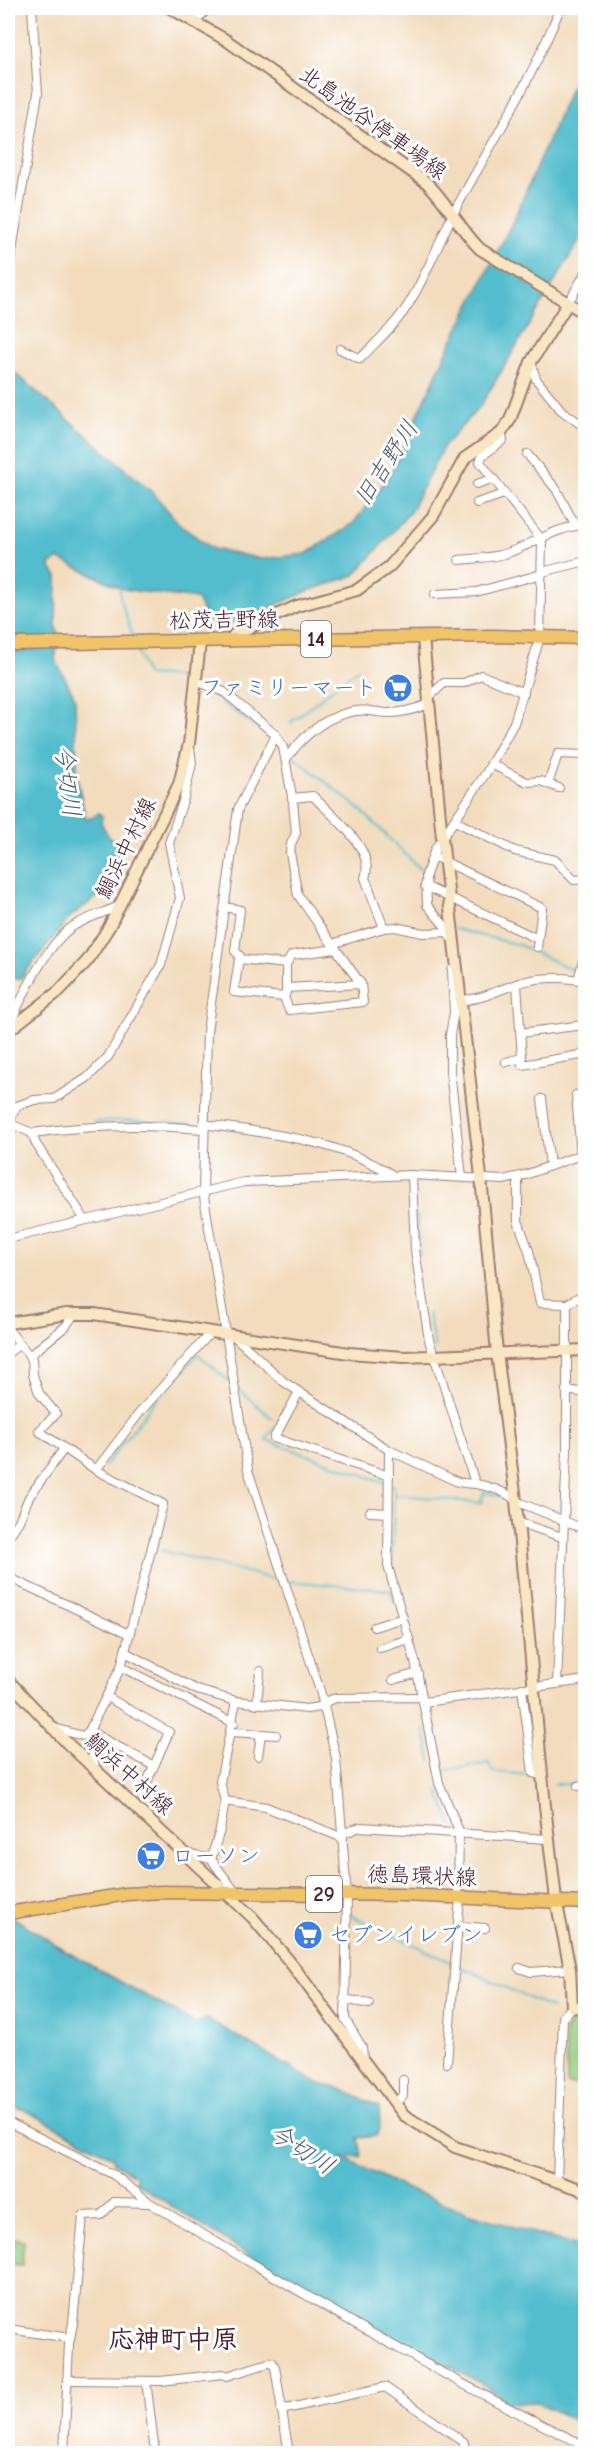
<svg xmlns="http://www.w3.org/2000/svg" width="593" height="2461" viewBox="0 0 593 2461" font-family="'Comic Neue','Klee One',sans-serif">
<style>
.green{fill:#95cc7e;stroke:#707654;stroke-width:1.5}
.water{fill:#52bdcd;stroke:#4e6e7c;stroke-width:1.5}
.lines{fill:none;stroke-linecap:round;stroke-linejoin:round}
.stream{stroke:#52bdcd;stroke-width:2}
.street-casing{stroke:#9e7e74;stroke-width:10}
.secondary-casing{stroke:#9e7e74;stroke-width:14}
.primary-casing{stroke:#9e7e74;stroke-width:15}
.street{stroke:#fff;stroke-width:8}
.secondary{stroke:#f9e7c3;stroke-width:10}
.primary{stroke:#f0c469;stroke-width:12}
.labels{text-anchor:middle;dominant-baseline:central;stroke-width:6;stroke-linejoin:round;paint-order:stroke}
.shield{fill:#fff;stroke:#80626b;stroke-width:1.5}
.shield-label{font-size:21px;font-weight:bold;fill:#4a1f2b}
.street-label{font-size:22px;fill:#4a1f2b;stroke:#fff}
.shop-label{font-size:22px;fill:#366cbe;stroke:#fff;text-anchor:start}
.water-label{font-size:24px;font-style:italic;fill:#4d5e6c;stroke:#fff}
.quarter-label{font-size:26px;font-weight:bold;fill:#4a1f2b;stroke:#fff}
</style>
<rect width="100%" height="100%" fill="#fff"/>
<filter id="ink" filterUnits="userSpaceOnUse"><feTurbulence type="fractalNoise" baseFrequency=".0167" numOctaves="2"/><feDisplacementMap in="SourceGraphic" scale="12" xChannelSelector="R" yChannelSelector="G"/><feConvolveMatrix kernelMatrix="1 2 1 2 8 2 1 2 1" color-interpolation-filters="sRGB"/></filter>
<filter id="wash" filterUnits="userSpaceOnUse"><feTurbulence type="fractalNoise" baseFrequency=".008" numOctaves="4" result="noise"/><feDisplacementMap in="SourceGraphic" scale="24" xChannelSelector="R" yChannelSelector="G"/><feGaussianBlur stdDeviation="1.35" result="paint"/><feColorMatrix in="noise" values="0 0 0 0 0 0 0 0 0 0 0 0 0 0 0 0 0 1.4 0 .05"/><feComposite in="paint" operator="in"/></filter>
<g filter="url(#wash)">
<rect width="100%" height="100%" fill="#f2dcbd"/>
<!-- green -->
<g class="green">
<polygon points="585,2016 585,2085 567,2084 565,2031 573,2019"/>
<polygon points="8,2238 24,2240 22,2265 8,2264"/>
</g>
<!-- water -->
<g class="water">
<polygon points="585,55 585,231 481,405 444,446 410,512 355,575 305,592 237,623 207,621 197,599 123,589 59,559 49,565 57,577 56,626 59,637 55,659 75,698 77,777 85,818 92,818 99,813 102,816 101,823 109,837 116,842 119,857 100,895 70,917 20,979 8,978 8,367 154,494 180,525 213,549 262,559 306,554 353,524 391,473 450,345 514,219"/>
<polygon points="8,1914 67,1952 195,2023 208,2019 318,2084 339,2088 379,2107 380,2128 376,2136 358,2138 361,2157 341,2157 405,2188 474,2215 585,2248 585,2425 537,2402 507,2403 488,2387 293,2284 136,2183 137,2176 114,2163 113,2157 23,2109 8,2108"/>
</g>
<g class="lines">
<!-- stream -->
<g class="stream">
<polyline points="120,588 120,598 133,637"/>
<polyline points="136,646 146,675 181,677 192,683"/>
<polyline points="200,687 273,739"/>
<polyline points="290,723 357,669"/>
<polyline points="291,754 363,812 423,872"/>
<polyline points="422,887 421,898 424,904"/>
<polyline points="455,929 519,945 577,972"/>
<polyline points="94,1122 124,1120 193,1124"/>
<polyline points="417,1215 419,1254"/>
<polyline points="428,1313 435,1348"/>
<polyline points="238,1389 272,1418"/>
<polyline points="275,1426 266,1440 386,1483"/>
<polyline points="105,1466 156,1399 198,1354 231,1383"/>
<polyline points="391,1485 394,1486 394,1494 481,1503 484,1492 508,1499"/>
<polyline points="394,1494 392,1567 398,1588"/>
<polyline points="160,1550 281,1581"/>
<polyline points="287,1581 390,1590 394,1603"/>
<polyline points="425,1729 431,1761"/>
<polyline points="441,1771 489,1763 492,1772 530,1775"/>
<polyline points="554,1784 578,1784"/>
<polyline points="438,1790 453,1827"/>
<polyline points="350,1915 552,2009"/>
</g>
</g>
</g>
<g filter="url(#ink)">
<g class="lines">
<!-- street casing -->
<g class="street-casing">
<g id="street">
<polyline points="194,21 210,8"/>
<polyline points="8,275 38,93 32,8"/>
<polyline points="568,303 586,272"/>
<path d="M340,349L360,359C378,340 398,323 411,300C427,273 439,243 453,214C490,145 532,81 560,8"/>
<polyline points="531,362 536,379 561,410 586,428"/>
<polyline points="527,454 556,489 575,525"/>
<polyline points="477,484 492,479"/>
<polyline points="477,503 504,494"/>
<path d="M459,560C475,558 496,558 510,552C535,543 558,526 586,525"/>
<polyline points="542,572 586,561"/>
<polyline points="435,594 476,592 542,574"/>
<polyline points="196,681 224,692 276,735 283,747 293,802 296,833 291,844 290,853 298,895 332,944 384,928 395,927 423,933 450,932"/>
<polyline points="429,697 444,683 464,683 481,675 524,693"/>
<polyline points="276,735 238,809 207,1032 203,1191 248,1470 321,1694 336,1758 347,1895 345,2019 362,2047 363,2058"/>
<path d="M286,759C303,736 327,715 356,711C367,709 378,713 389,713C403,713 416,709 429,704"/>
<polyline points="491,764 527,782 541,781 548,784 558,754 586,755"/>
<polyline points="548,784 559,788"/>
<path d="M292,798L313,796C332,816 376,849 365,878L384,928"/>
<polyline points="455,821 515,851 555,860 574,880 586,879"/>
<polyline points="433,856 542,908 537,947"/>
<polyline points="425,886 538,939"/>
<polyline points="225,907 240,910 235,951 240,956 239,959 234,992 284,997 286,993 286,964 239,959"/>
<polyline points="450,937 450,932 427,905 426,875 435,849 486,773 514,723 540,637 542,540 480,462 482,456 503,440 501,433"/>
<polyline points="286,964 292,955 336,949 334,947"/>
<polyline points="452,970 454,1012 450,1035 450,1071 462,1177"/>
<polyline points="578,980 583,961 586,960"/>
<polyline points="517,984 522,1058"/>
<polyline points="286,988 361,984 336,949"/>
<polyline points="284,997 289,1010 363,1002 361,984"/>
<path d="M458,1000C479,1001 498,990 516,984C535,977 567,976 586,982"/>
<path d="M8,1028C21,999 45,946 72,927C85,918 104,913 119,906"/>
<polyline points="520,1033 584,1025 586,1040"/>
<polyline points="506,1062 522,1058 522,1065 586,1054"/>
<polyline points="576,1095 581,1155 586,1165"/>
<polyline points="542,1099 550,1166"/>
<polyline points="8,1123 17,1106 34,1100 54,1099 87,1078 108,1057 161,965 180,898 169,843 184,798 192,763 190,749"/>
<polyline points="8,1123 32,1133 36,1144 85,1220"/>
<path d="M203,1124C267,1133 336,1139 391,1174"/>
<path d="M32,1133C90,1125 145,1124 203,1129"/>
<polyline points="412,1175 415,1250 429,1340 475,1483"/>
<polyline points="518,1177 518,1221 529,1251 540,1303 567,1304 586,1293"/>
<polyline points="8,1239 244,1182 412,1175 503,1180 525,1175 586,1153"/>
<polyline points="8,1329 32,1359 33,1375 39,1393 56,1414 39,1431 96,1470 163,1504 121,1667 89,1731 95,1768"/>
<path d="M234,1336L284,1382L389,1450L458,1482C465,1484 470,1483 476,1484C489,1486 507,1492 516,1501L586,1530"/>
<polyline points="8,1353 19,1345"/>
<polyline points="29,1356 66,1326 74,1314"/>
<polyline points="566,1390 586,1393"/>
<polyline points="299,1392 274,1438 389,1476"/>
<polyline points="389,1450 388,1566 415,1661 439,1783 459,1831 458,1897"/>
<polyline points="96,1470 141,1411 211,1332"/>
<polyline points="370,1512 388,1513"/>
<polyline points="517,1522 562,1537"/>
<polyline points="8,1538 19,1521 29,1497 63,1450"/>
<polyline points="8,1577 129,1634"/>
<polyline points="374,1627 403,1618"/>
<polyline points="380,1648 409,1639"/>
<polyline points="125,1652 197,1690 236,1701"/>
<polyline points="121,1667 234,1723"/>
<polyline points="393,1680 418,1673"/>
<polyline points="557,1684 567,1451 567,1304"/>
<polyline points="522,1688 533,1773 542,1775"/>
<polyline points="257,1704 260,1671"/>
<polyline points="54,1728 83,1736 89,1731 154,1766 169,1732 107,1697"/>
<polyline points="232,1732 276,1735"/>
<polyline points="258,1756 261,1734"/>
<polyline points="578,1786 586,1786"/>
<polyline points="142,1793 154,1766"/>
<polyline points="225,1801 266,1807 343,1838"/>
<polyline points="342,1834 360,1827 548,1839"/>
<polyline points="186,1853 211,1859 220,1830 225,1801 220,1782 236,1701 307,1709 324,1706 327,1701 336,1698 421,1697 424,1702 586,1680"/>
<polyline points="211,1859 236,1893"/>
<polyline points="459,1926 485,1928"/>
<polyline points="519,1968 531,1972 570,1969"/>
<polyline points="344,1999 369,2004"/>
<polyline points="447,2063 460,1898"/>
<polyline points="395,2104 403,2095 403,2080"/>
<path d="M8,2122L114,2175L150,2203C293,2287 435,2375 586,2446"/>
<polyline points="557,2181 563,2017 572,2007"/>
<polyline points="8,2329 70,2338"/>
<polyline points="67,2380 161,2381 223,2374 227,2376 272,2362 275,2367 289,2454"/>
<polyline points="146,2381 154,2444"/>
<polyline points="281,2410 385,2387 464,2442 464,2454"/>
<polyline points="64,2454 69,2344 73,2323 83,2216 101,2215 114,2202 148,2203"/>
</g>
</g>
<!-- secondary casing -->
<g class="secondary-casing">
<g id="secondary">
<path d="M170,8L226,40L426,182C447,202 459,228 480,249L586,314"/>
<polyline points="423,638 442,838 481,1177 497,1353 516,1501 545,1806 556,1900 570,1969 572,2007 586,2008"/>
<polyline points="229,641 235,634 297,606 357,590 389,567 433,516 465,458 501,433 510,420 531,362 568,303"/>
<polyline points="8,1031 59,991 88,960 109,927 179,784 189,744 200,642"/>
<polyline points="8,1323 67,1314 94,1314 349,1353 404,1357 586,1350"/>
<polyline points="8,1680 67,1743 253,1918 290,1962 404,2115 455,2147 586,2191"/>
</g>
</g>
<!-- primary casing -->
<g class="primary-casing">
<g id="primary">
<polyline points="8,644 492,636 586,638"/>
<polyline points="8,1913 127,1894 162,1892 403,1895 586,1903"/>
</g>
</g>
<!-- street -->
<use href="#street" class="street"/>
<!-- secondary -->
<use href="#secondary" class="secondary"/>
<!-- primary -->
<use href="#primary" class="primary"/>
</g>
</g>
<!-- icons -->
<defs>
<g id="supermarket-disc" transform="scale(1.5)"><circle r="9.5" fill="#3f7fe0" stroke="#fff"/><path d="M-6-5.5h2.5l.6 2H6L4.5 2H-2.5L-4.4-4H-6ZM-1.5 3.2a1.3 1.3 0 1 0 .1 0ZM3 3.2a1.3 1.3 0 1 0 .1 0Z" fill="#fff"/></g>
</defs>
<g fill-rule="evenodd">
<use href="#supermarket-disc" x="398" y="688"/>
<use href="#supermarket-disc" x="151" y="1856"/>
<use href="#supermarket-disc" x="308" y="1935"/>
</g>
<g class="labels">
<!-- shield labels -->
<g class="shield">
<rect x="301" y="621" width="30" height="36" rx="4.5"/>
<rect x="306" y="1876" width="36" height="36" rx="4.5"/>
</g>
<g class="shield-label">
<text x="316" y="639">14</text>
<text x="324" y="1894">29</text>
</g>
<!-- street labels -->
<g class="street-label">
<text transform="translate(373 123) rotate(36)">北島池谷停車場線</text>
<text transform="translate(224 620) rotate(-1)">松茂吉野線</text>
<text transform="translate(126 848) rotate(-64)">鯛浜中村線</text>
<text transform="translate(129 1774) rotate(42)">鯛浜中村線</text>
<text transform="translate(422 1876) rotate(2)">徳島環状線</text>
</g>
<!-- shop labels -->
<g class="shop-label">
<text x="377" y="688" text-anchor="end">ファミリーマート</text>
<text x="172" y="1856">ローソン</text>
<text x="329" y="1935">セブンイレブン</text>
</g>
<!-- water labels -->
<g class="water-label">
<text transform="translate(386 463) rotate(-57)">旧吉野川</text>
<text transform="translate(68 781) rotate(83)">今切川</text>
<text transform="translate(302 2149) rotate(33)">今切川</text>
</g>
<!-- quarter labels -->
<g class="quarter-label">
<text x="173" y="2340">応神町中原</text>
</g>
</g>
<!-- margin -->
<rect width="593" height="2461" fill="none" stroke="#fff" stroke-width="30"/>
</svg>
